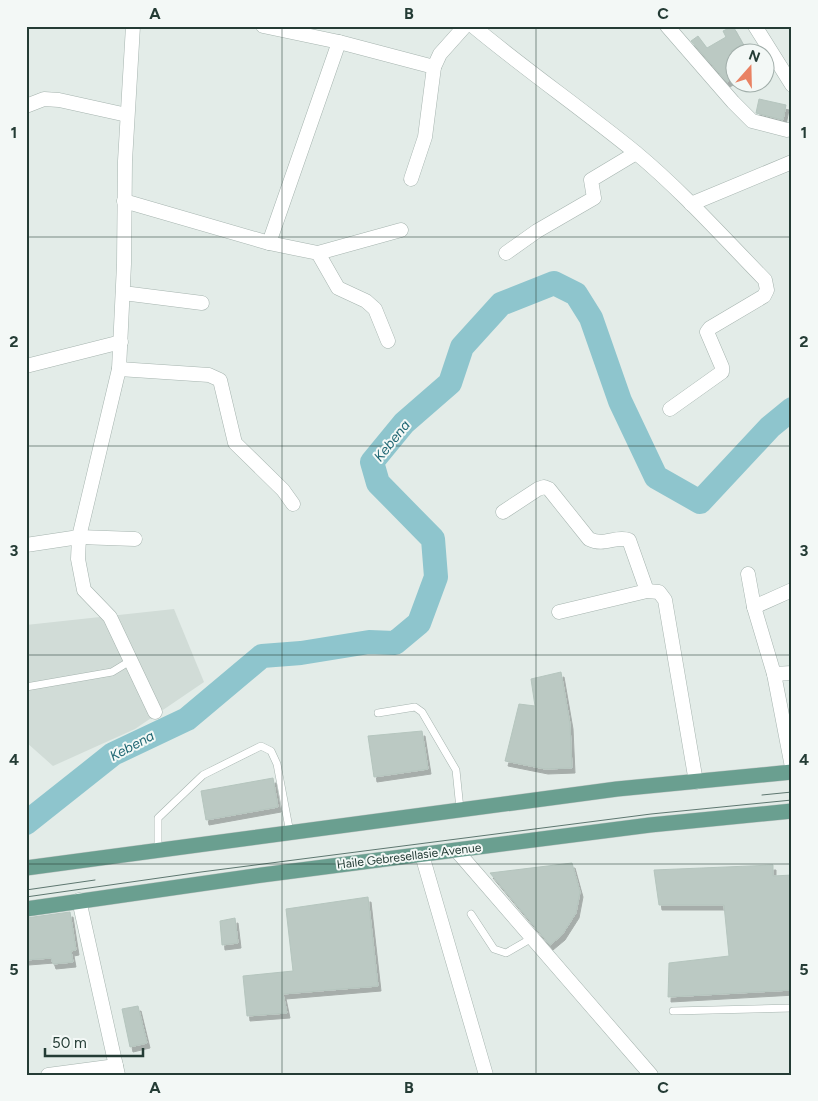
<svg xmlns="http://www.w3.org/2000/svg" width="818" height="1101" viewBox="0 0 818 1101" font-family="Figtree,sans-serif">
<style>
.built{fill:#d1dcd7}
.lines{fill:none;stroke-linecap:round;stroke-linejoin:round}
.river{stroke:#8ec5cd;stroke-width:24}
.building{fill:#bbc9c3;stroke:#b5c5be;filter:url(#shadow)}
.service-casing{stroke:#a6b4af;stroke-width:8}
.minor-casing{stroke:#a6b4af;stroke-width:15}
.primary-casing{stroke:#c2c8c6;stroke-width:16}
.service{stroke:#fff;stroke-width:7}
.minor{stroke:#fff;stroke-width:14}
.primary{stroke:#6a9f90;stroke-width:15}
.tram{stroke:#5e7770;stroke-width:1}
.grid{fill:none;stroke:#243c35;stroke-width:1;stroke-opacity:0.55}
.labels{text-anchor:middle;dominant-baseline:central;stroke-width:4;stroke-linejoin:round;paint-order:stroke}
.street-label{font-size:12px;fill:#243c35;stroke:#f3f8f6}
.water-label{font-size:14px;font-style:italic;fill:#216874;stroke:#f3f8f6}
.neatline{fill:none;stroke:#243c35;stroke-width:2}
.grid-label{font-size:16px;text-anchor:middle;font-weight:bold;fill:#243c35}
</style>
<defs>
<filter id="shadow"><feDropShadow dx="3" dy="5" stdDeviation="0" flood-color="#0004"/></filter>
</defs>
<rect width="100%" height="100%" fill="#e3ece8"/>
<!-- built -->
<polygon class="built" points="174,609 204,682 135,729 53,766 26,742 26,625"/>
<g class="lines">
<!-- river -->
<polyline class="river" points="26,823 113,754 187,719 262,656 301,653 369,642 395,643 419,623 436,577 433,539 378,483 372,462 404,423 450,383 462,347 501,304 554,283 576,294 591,318 620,401 656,477 700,502 770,427 792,409"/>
</g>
<!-- building -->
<g class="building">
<polygon points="733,26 743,44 731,51 736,57 736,76 727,82 691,41 698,36 707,48 726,37 723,31"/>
<polygon points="759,99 786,105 783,120 756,113"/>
<polygon points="561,672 570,724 572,768 545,769 505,761 519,704 535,706 531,679"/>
<polygon points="422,731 428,769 374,777 368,736"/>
<polygon points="273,778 278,807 206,820 201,791"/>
<polygon points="572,863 580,892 576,913 562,935 550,945 490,873"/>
<polygon points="773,865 773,876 792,875 792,990 668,997 669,963 729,956 724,905 659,905 654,870"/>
<polygon points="368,897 378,986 283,994 287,1013 247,1016 243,976 293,971 286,909"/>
<polygon points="70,912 76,950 71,951 73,962 53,964 51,958 26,960 26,918"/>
<polygon points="235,918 238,943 222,945 220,921"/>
<polygon points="138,1006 147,1043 130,1047 122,1009"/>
</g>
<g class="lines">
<!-- service casing -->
<g class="service-casing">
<g id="service">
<polyline points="26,687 112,672 130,661"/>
<polyline points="378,713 415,707 422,712 456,770 460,809"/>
<polyline points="158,850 158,818 203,775 261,746 271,751 277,764 290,833"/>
<polyline points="471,914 494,949 506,953 532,938"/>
<polyline points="673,1011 792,1008"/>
</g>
</g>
<!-- minor casing -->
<g class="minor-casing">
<g id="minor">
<polyline points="263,26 339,42 434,67 425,137 411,179"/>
<path d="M473,26C526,70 582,109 635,152C682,191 723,237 765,280L767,290L764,296L710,328L707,332L722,367V372L670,409"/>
<polyline points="667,26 733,102 752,121 787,130 792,129"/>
<polyline points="755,26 792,85"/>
<polyline points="434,67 440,54 465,26"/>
<polyline points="26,106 44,99 59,100 127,115"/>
<polyline points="124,201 269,243 339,42"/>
<polyline points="691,204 792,162"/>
<polyline points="269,243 318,253 401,230"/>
<polyline points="318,253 338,288 366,301 375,309 388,341"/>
<polyline points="506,253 537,231 594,198 591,180 636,153"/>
<polyline points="123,293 202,303"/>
<polyline points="26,366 121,342"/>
<polyline points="119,369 209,375 220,380 235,443 283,490 293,504"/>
<path d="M503,512L538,489L544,487L549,489L589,539C605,547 615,535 629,540L647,591"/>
<polyline points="135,539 79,537 78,559 84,590 110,617 155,712"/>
<polyline points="26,545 79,537 119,369 124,264 125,161 133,26"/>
<polyline points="748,574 754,607 774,674 792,767"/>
<polyline points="754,607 792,590"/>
<polyline points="559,612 647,591 659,592 665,600 696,782"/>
<polyline points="774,674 792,673"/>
<polyline points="456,850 651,1075"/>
<polyline points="422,855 486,1075"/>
<polyline points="79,900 118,1075"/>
<polyline points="48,1075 116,1066"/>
</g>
</g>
<!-- primary casing -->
<g class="primary-casing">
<g id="primary">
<polyline points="26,868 617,789 792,772"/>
<polyline points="26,909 262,875 650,825 792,811"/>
</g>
</g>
<!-- service -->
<use href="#service" class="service"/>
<!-- minor -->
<use href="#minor" class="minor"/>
<!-- primary -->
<use href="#primary" class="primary"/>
<!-- tram -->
<g class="tram">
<polyline points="762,795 792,792"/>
<polyline points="26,890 95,880"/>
<polyline points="26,897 201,872 651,814 792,800"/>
</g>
</g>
<!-- grid -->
<path class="grid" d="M282,26V1075M536,26V1075M26,237H792M26,446H792M26,655H792M26,864H792"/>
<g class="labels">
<!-- street labels -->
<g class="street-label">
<text transform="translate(409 856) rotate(-7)">Haile Gebresellasie Avenue</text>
</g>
<!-- water labels -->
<g class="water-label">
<text transform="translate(392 441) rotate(-51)">Kebena</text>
<text transform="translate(132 746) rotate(-28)">Kebena</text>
</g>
</g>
<!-- border -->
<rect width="818" height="1101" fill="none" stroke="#f3f8f6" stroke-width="55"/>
<!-- north arrow -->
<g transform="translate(750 68) rotate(20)"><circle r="24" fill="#f3f8f6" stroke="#a0ada9"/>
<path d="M0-4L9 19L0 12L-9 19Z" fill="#e98263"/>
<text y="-8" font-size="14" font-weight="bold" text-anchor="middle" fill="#243c35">N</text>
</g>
<!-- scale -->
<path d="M45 1048v8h98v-8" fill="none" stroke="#243c35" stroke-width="2.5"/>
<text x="52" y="1048" font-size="15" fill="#243c35" stroke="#f3f8f6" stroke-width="4" paint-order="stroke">50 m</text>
<rect x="28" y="28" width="762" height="1046" class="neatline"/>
<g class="grid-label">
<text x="155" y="19">A</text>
<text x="409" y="19">B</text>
<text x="663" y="19">C</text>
<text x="14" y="138">1</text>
<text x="804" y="138">1</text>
<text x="14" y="347">2</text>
<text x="804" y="347">2</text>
<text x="14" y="556">3</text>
<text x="804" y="556">3</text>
<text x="14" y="765">4</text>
<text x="804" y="765">4</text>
<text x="14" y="975">5</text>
<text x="804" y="975">5</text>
<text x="155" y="1093">A</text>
<text x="409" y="1093">B</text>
<text x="663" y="1093">C</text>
</g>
</svg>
